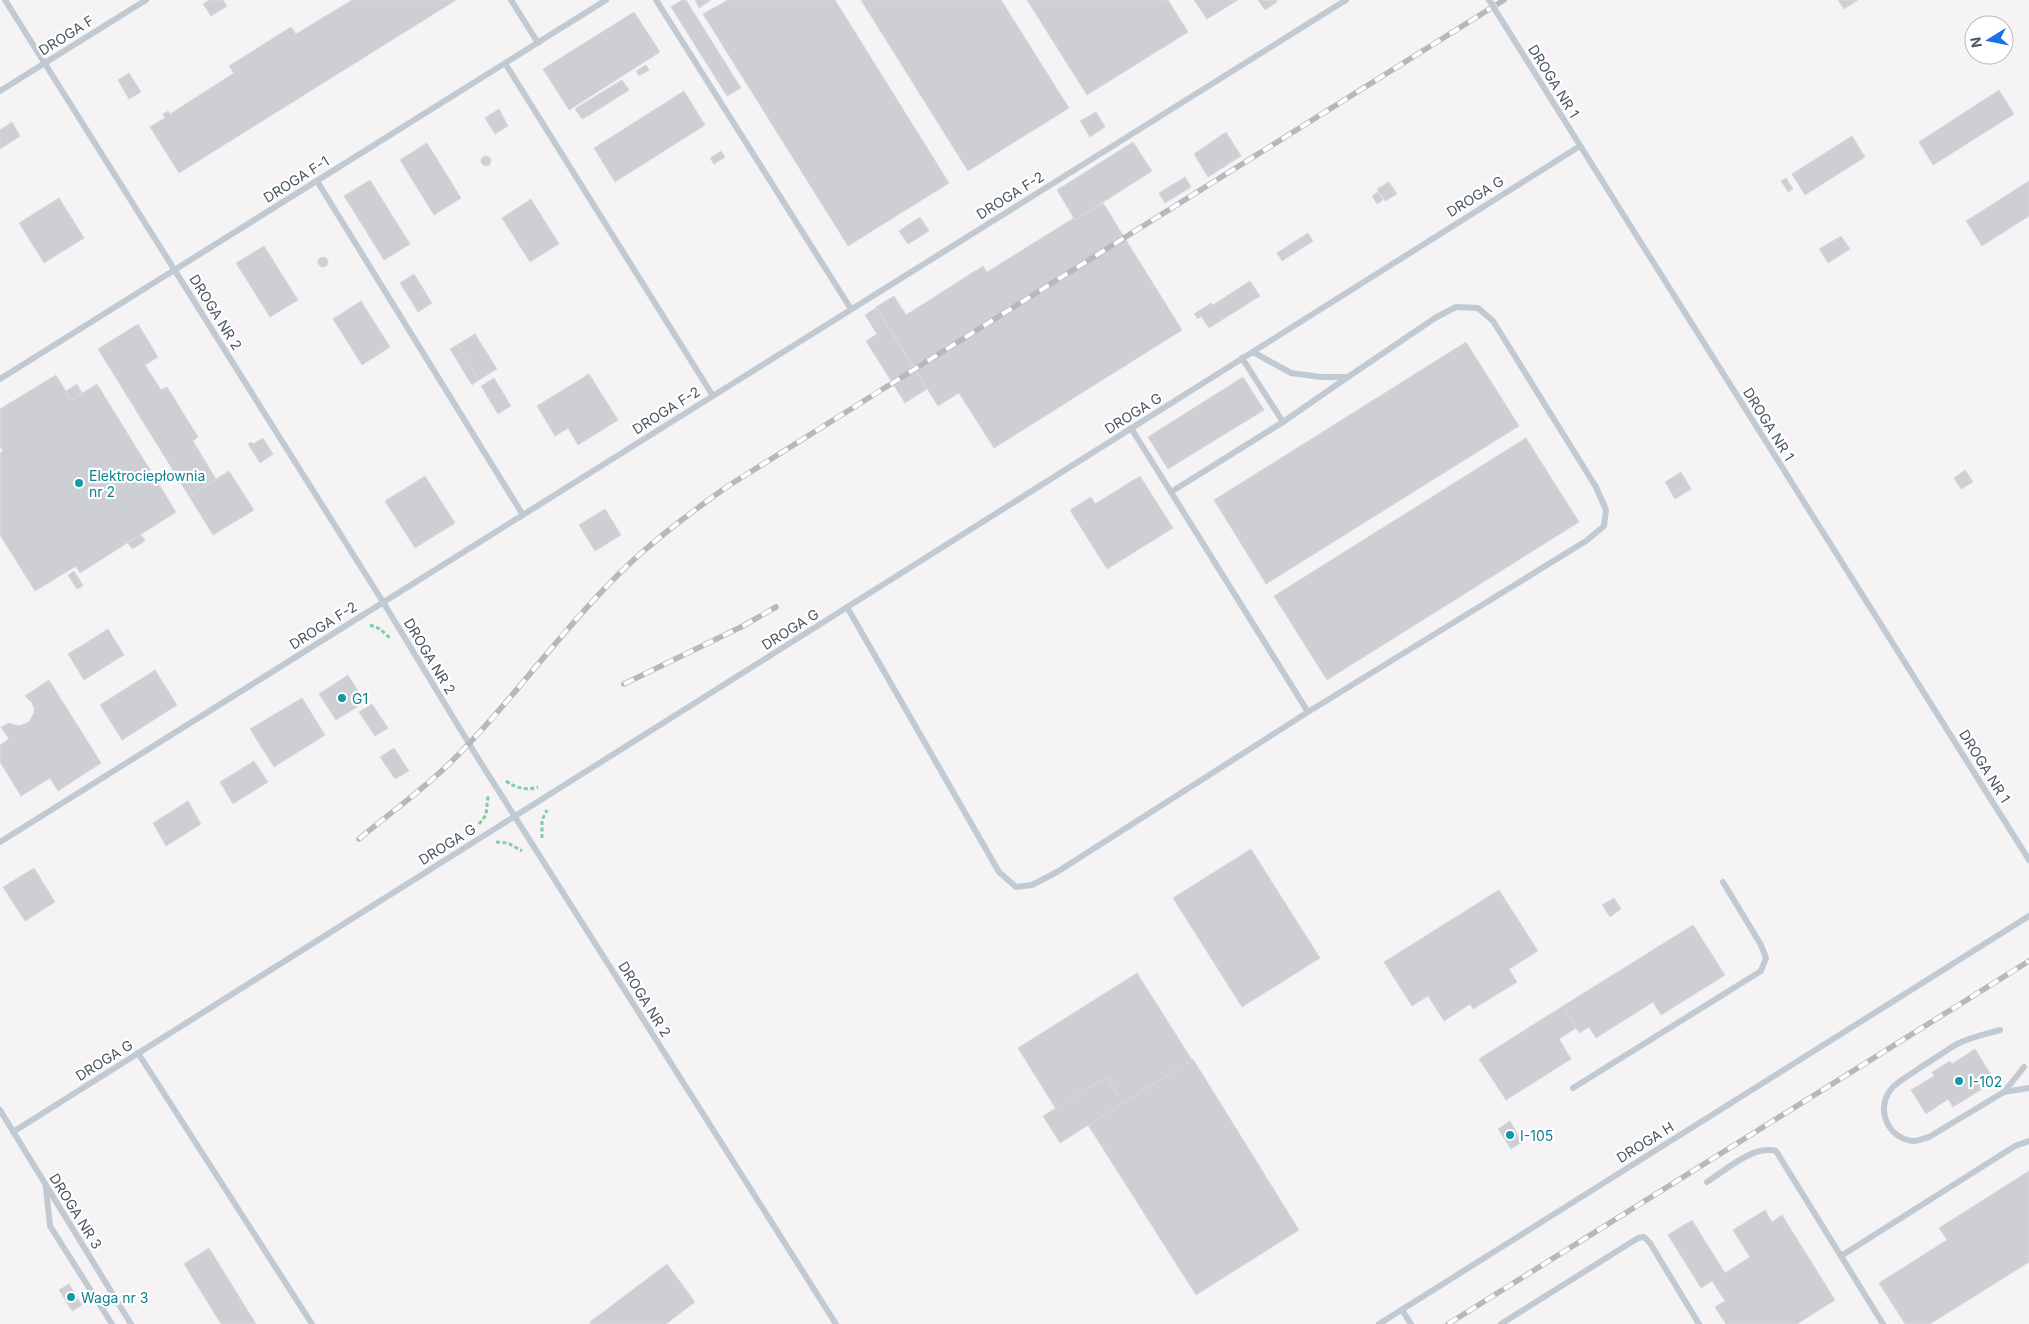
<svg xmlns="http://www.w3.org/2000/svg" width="2029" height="1324" viewBox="0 0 2029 1324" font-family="Inter,sans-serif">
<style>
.building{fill:#cdcfd5;stroke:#d7d9de}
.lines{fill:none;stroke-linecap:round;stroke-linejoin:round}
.path{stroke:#7ad0a6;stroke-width:3;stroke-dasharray:4 2.5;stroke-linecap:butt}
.lane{stroke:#c1cad2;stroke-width:6}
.rail-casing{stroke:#b5b8bd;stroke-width:5.5}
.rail{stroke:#fff;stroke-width:4;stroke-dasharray:11;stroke-linecap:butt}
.lane-bridge{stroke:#c1cad2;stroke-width:6}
.culture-dot{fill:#0f9aa8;stroke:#fff;stroke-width:2}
.labels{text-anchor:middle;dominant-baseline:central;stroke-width:4.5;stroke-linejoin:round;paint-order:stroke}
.street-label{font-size:14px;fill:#4a5661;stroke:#fff}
.culture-label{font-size:14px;fill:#0d838f;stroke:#fff;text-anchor:start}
</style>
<rect width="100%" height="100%" fill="#f5f3f3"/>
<!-- building -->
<g class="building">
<polygon points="209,0 223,0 227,6 211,16 203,4"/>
<polygon points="352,0 456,0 179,173 150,127 165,118 163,114 168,111 170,114 234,73 229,66 291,27 296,34"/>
<polygon points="682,0 686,0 741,88 727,96 671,7"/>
<polygon points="695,0 711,0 699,8"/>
<polygon points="728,0 835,0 949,183 848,246 703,14"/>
<polygon points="861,0 1001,0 1069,108 968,171"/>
<polygon points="1027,0 1168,0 1188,32 1087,95"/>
<polygon points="1194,0 1238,0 1207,19"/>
<polygon points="1258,0 1276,0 1277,2 1265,10"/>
<polygon points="1838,0 1858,0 1844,9"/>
<polygon points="634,12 660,52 569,110 543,69"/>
<polygon points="646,65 649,70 639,76 636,71"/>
<polygon points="129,73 141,92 129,99 118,80"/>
<polygon points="622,80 629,90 588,116 581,105"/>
<polygon points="1999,90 2014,114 1933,165 1919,142"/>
<polygon points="684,91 705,125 615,182 594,148"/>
<polygon points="581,105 588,116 582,119 575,109"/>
<polygon points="499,109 508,126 495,134 485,118"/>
<polygon points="1096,112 1105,127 1090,137 1080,121"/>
<polygon points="12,122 20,136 0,149 0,130"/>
<polygon points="1226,132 1241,156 1208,177 1194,154"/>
<polygon points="1852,136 1865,157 1805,195 1792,174"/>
<polygon points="1133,142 1152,171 1075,220 1057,190"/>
<polygon points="427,143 461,198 434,215 400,160"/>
<polygon points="721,151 725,157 714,164 710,158"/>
<circle cx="486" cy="161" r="5"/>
<polygon points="1185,177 1191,187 1165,203 1159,193"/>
<polygon points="1786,178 1793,189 1788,192 1781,181"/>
<polygon points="370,180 410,244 384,260 344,196"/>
<polygon points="2029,181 2029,216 1982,246 1966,221"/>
<polygon points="1389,182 1397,194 1385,201 1377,189"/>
<polygon points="1378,192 1383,200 1377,204 1372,196"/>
<polygon points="59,198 84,238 44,263 19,223"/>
<polygon points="531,199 559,244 530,262 502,218"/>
<polygon points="1103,203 1182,330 994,448 959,393 938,406 876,307 894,296 906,315 983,266 987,272 1074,218 1075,220"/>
<polygon points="920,217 929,231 908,244 899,231"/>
<polygon points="1308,233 1313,241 1282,261 1277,253"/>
<polygon points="1841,236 1850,249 1828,263 1819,249"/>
<polygon points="264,246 298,300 270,317 236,263"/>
<circle cx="323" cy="262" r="5"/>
<polygon points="414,274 432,303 418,312 400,283"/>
<polygon points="1250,281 1260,296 1209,328 1201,316 1198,319 1194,314 1211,303 1213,305"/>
<polygon points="361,301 390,347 362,365 333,319"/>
<polygon points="876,308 927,389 905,403 866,341 877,334 865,315"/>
<polygon points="138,324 158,357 145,365 161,390 167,387 198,437 193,441 216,479 189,496 98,349"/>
<polygon points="475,334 497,369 479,380 457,345"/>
<polygon points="1466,342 1519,426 1266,584 1214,500"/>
<polygon points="457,345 479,380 472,385 450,349"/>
<polygon points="589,374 618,420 578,445 568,428 555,436 537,406"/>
<polygon points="56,375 71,400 97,384 176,512 80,573 76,566 35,591 0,535 0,453 3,451 0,446 0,409"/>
<polygon points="1243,377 1264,410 1168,469 1148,437"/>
<polygon points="494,378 511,406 498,414 481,386"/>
<polygon points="77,384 82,393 71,400 66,391"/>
<polygon points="263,438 273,454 260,463 248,444 251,442 253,444"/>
<polygon points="1526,438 1579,522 1327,680 1274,596"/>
<polygon points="1965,470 1973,482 1961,489 1954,478"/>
<polygon points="229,471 254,510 213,535 189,496"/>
<polygon points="1681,472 1691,489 1675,499 1665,482"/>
<polygon points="425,476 455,523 415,548 385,501"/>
<polygon points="1140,476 1173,528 1107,569 1070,510 1091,497 1095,504"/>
<polygon points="605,509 621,535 595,551 579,525"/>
<polygon points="141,535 145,541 132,549 128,543"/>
<polygon points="74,571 81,582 75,586 68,575"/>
<polygon points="81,582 83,586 77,589 75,586"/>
<polygon points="108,629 124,655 84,680 68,654"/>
<polygon points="155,670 177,705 122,740 100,705"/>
<polygon points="348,675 365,702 336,720 319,694"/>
<polygon points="49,680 101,763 58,791 50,778 21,796 0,762 0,745 9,739 1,727 9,723 19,726 29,722 34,713 34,708 32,703 25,696"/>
<polygon points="302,698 325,735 274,767 250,729"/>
<polygon points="372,704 388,728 375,736 359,712"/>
<polygon points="394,748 409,771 395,779 380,757"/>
<polygon points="254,761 268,782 233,804 220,782"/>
<polygon points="188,801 201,824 166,846 153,823"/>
<polygon points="1251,849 1320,958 1242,1007 1173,898"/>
<polygon points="34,868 55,902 25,921 3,887"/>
<polygon points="1499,890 1538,951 1509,969 1517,982 1473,1009 1470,1004 1444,1021 1428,996 1412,1006 1384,962"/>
<polygon points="1614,898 1621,909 1610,917 1602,905"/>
<polygon points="1693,925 1725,975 1661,1015 1653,1002 1596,1038 1589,1027 1579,1033 1563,1006"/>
<polygon points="1137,973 1192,1060 1123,1103 1107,1077 1056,1109 1018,1048"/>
<polygon points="1563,1006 1576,1028 1559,1039 1571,1059 1506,1100 1479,1059"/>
<polygon points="1975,1049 1995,1081 1953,1107 1948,1099 1926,1114 1911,1090 1934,1076 1932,1072 1950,1061 1952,1064"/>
<polygon points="1193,1059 1299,1230 1196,1295 1088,1125"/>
<polygon points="1107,1077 1123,1103 1060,1143 1043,1116"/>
<polygon points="1510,1121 1522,1142 1511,1149 1498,1129"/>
<polygon points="2029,1171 2029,1262 1930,1324 1905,1324 1879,1283 1947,1240 1939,1228"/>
<polygon points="1765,1210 1772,1222 1782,1215 1835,1300 1797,1324 1726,1324 1715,1307 1725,1301 1712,1281 1701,1288 1668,1235 1692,1220 1725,1273 1750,1257 1733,1230"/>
<polygon points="209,1248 256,1324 221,1324 184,1264"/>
<polygon points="667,1264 695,1302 666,1324 591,1324 590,1322"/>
<polygon points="69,1284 82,1305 72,1311 59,1290"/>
</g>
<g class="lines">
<!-- path -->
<g class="path">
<polyline points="370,625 380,629 390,638"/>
<path d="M506,781C516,788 526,791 538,787"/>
<polyline points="479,824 486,815 488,796"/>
<polyline points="542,838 542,820 547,810"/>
<polyline points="496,842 508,843 522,851"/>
</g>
<!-- lane -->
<g class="lane">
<polyline points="5,0 383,602 479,760 836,1324"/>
<polyline points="511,0 538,43"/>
<polyline points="656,0 851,309"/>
<polyline points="505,63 713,396"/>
<polyline points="0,91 146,0"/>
<polyline points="317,181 523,515"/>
<polyline points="1638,238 2029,860"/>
<polyline points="1242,358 1283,422"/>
<polyline points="0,379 606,0"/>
<polyline points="1131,428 1308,712 1586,541 1604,526 1606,510 1596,487 1493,321 1478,308 1456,307 1435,318 1348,377 1321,377 1291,373 1253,352"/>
<polyline points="1171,492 1283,422 1348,377"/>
<polyline points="847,607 999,872 1016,887 1032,885 1057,872 1308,712"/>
<polyline points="0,842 1346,0"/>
<path d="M2000,1030C1986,1034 1970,1037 1957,1044C1945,1051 1933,1060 1921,1067C1912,1074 1901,1079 1893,1087C1874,1107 1887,1139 1914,1141C1919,1141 1925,1138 1929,1137L2004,1092L2024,1067"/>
<polyline points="138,1053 312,1324"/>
<polyline points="1573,1088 1761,971 1766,958 1761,945 1723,882"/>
<polyline points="2004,1092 2029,1088"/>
<polyline points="0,1110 131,1324"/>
<polyline points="13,1132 1580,146"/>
<path d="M1707,1182C1726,1170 1753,1145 1776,1151L1883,1324"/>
<polyline points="46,1188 50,1226 112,1324"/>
<polyline points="1841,1256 2015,1146 2029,1141"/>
<polyline points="1402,1310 1411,1324"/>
<polyline points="1379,1324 2029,916"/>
<polyline points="1501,1324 1638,1238 1644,1237 1650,1243 1699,1324"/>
</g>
<!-- rail casing -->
<g class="rail-casing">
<g id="rail">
<polyline points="624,684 743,626 776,607"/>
<path d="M359,839C390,813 424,789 452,761C508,706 553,641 608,585C644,547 686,516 728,486L1504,0"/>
<polyline points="1448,1324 2029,961"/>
</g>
</g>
<!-- rail -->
<use href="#rail" class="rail"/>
<!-- lane-bridge -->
<polyline class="lane-bridge" points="1489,0 1638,238"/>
</g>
<!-- markers -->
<g class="culture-dot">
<circle cx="79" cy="483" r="5"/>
<circle cx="342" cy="698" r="5"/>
<circle cx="1959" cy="1081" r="5"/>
<circle cx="1510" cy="1135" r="5"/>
<circle cx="71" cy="1297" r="5"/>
</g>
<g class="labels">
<!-- street labels -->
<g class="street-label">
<text transform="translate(66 35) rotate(-32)">DROGA F</text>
<text transform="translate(1554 81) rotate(58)">DROGA NR 1</text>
<text transform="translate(296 179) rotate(-32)">DROGA F-1</text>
<text transform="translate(1010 195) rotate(-32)">DROGA F-2</text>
<text transform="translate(1475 196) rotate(-32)">DROGA G</text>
<text transform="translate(216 312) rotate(58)">DROGA NR 2</text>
<text transform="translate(666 410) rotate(-32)">DROGA F-2</text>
<text transform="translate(1133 413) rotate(-32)">DROGA G</text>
<text transform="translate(1769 424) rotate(58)">DROGA NR 1</text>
<text transform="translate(323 625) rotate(-32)">DROGA F-2</text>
<text transform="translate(790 629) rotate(-32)">DROGA G</text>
<text transform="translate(430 656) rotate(59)">DROGA NR 2</text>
<text transform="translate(1985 766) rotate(58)">DROGA NR 1</text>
<text transform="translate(447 844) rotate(-32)">DROGA G</text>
<text transform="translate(645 999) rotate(58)">DROGA NR 2</text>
<text transform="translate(104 1060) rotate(-32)">DROGA G</text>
<text transform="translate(1645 1142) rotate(-32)">DROGA H</text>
<text transform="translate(76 1211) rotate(58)">DROGA NR 3</text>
</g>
<!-- culture labels -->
<g class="culture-label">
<text x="89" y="475">Elektrociepłownia<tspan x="89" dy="16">nr 2</tspan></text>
<text x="352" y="698">G1</text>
<text x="1969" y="1081">I-102</text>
<text x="1520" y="1135">I-105</text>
<text x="81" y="1297">Waga nr 3</text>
</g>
</g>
<!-- north arrow -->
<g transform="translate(1989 40) rotate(260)"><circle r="24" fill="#ffffff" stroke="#b7bbc0"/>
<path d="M0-4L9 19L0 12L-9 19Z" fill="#1a73e8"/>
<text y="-8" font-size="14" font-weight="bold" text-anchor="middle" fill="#4a5661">N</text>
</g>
</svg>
